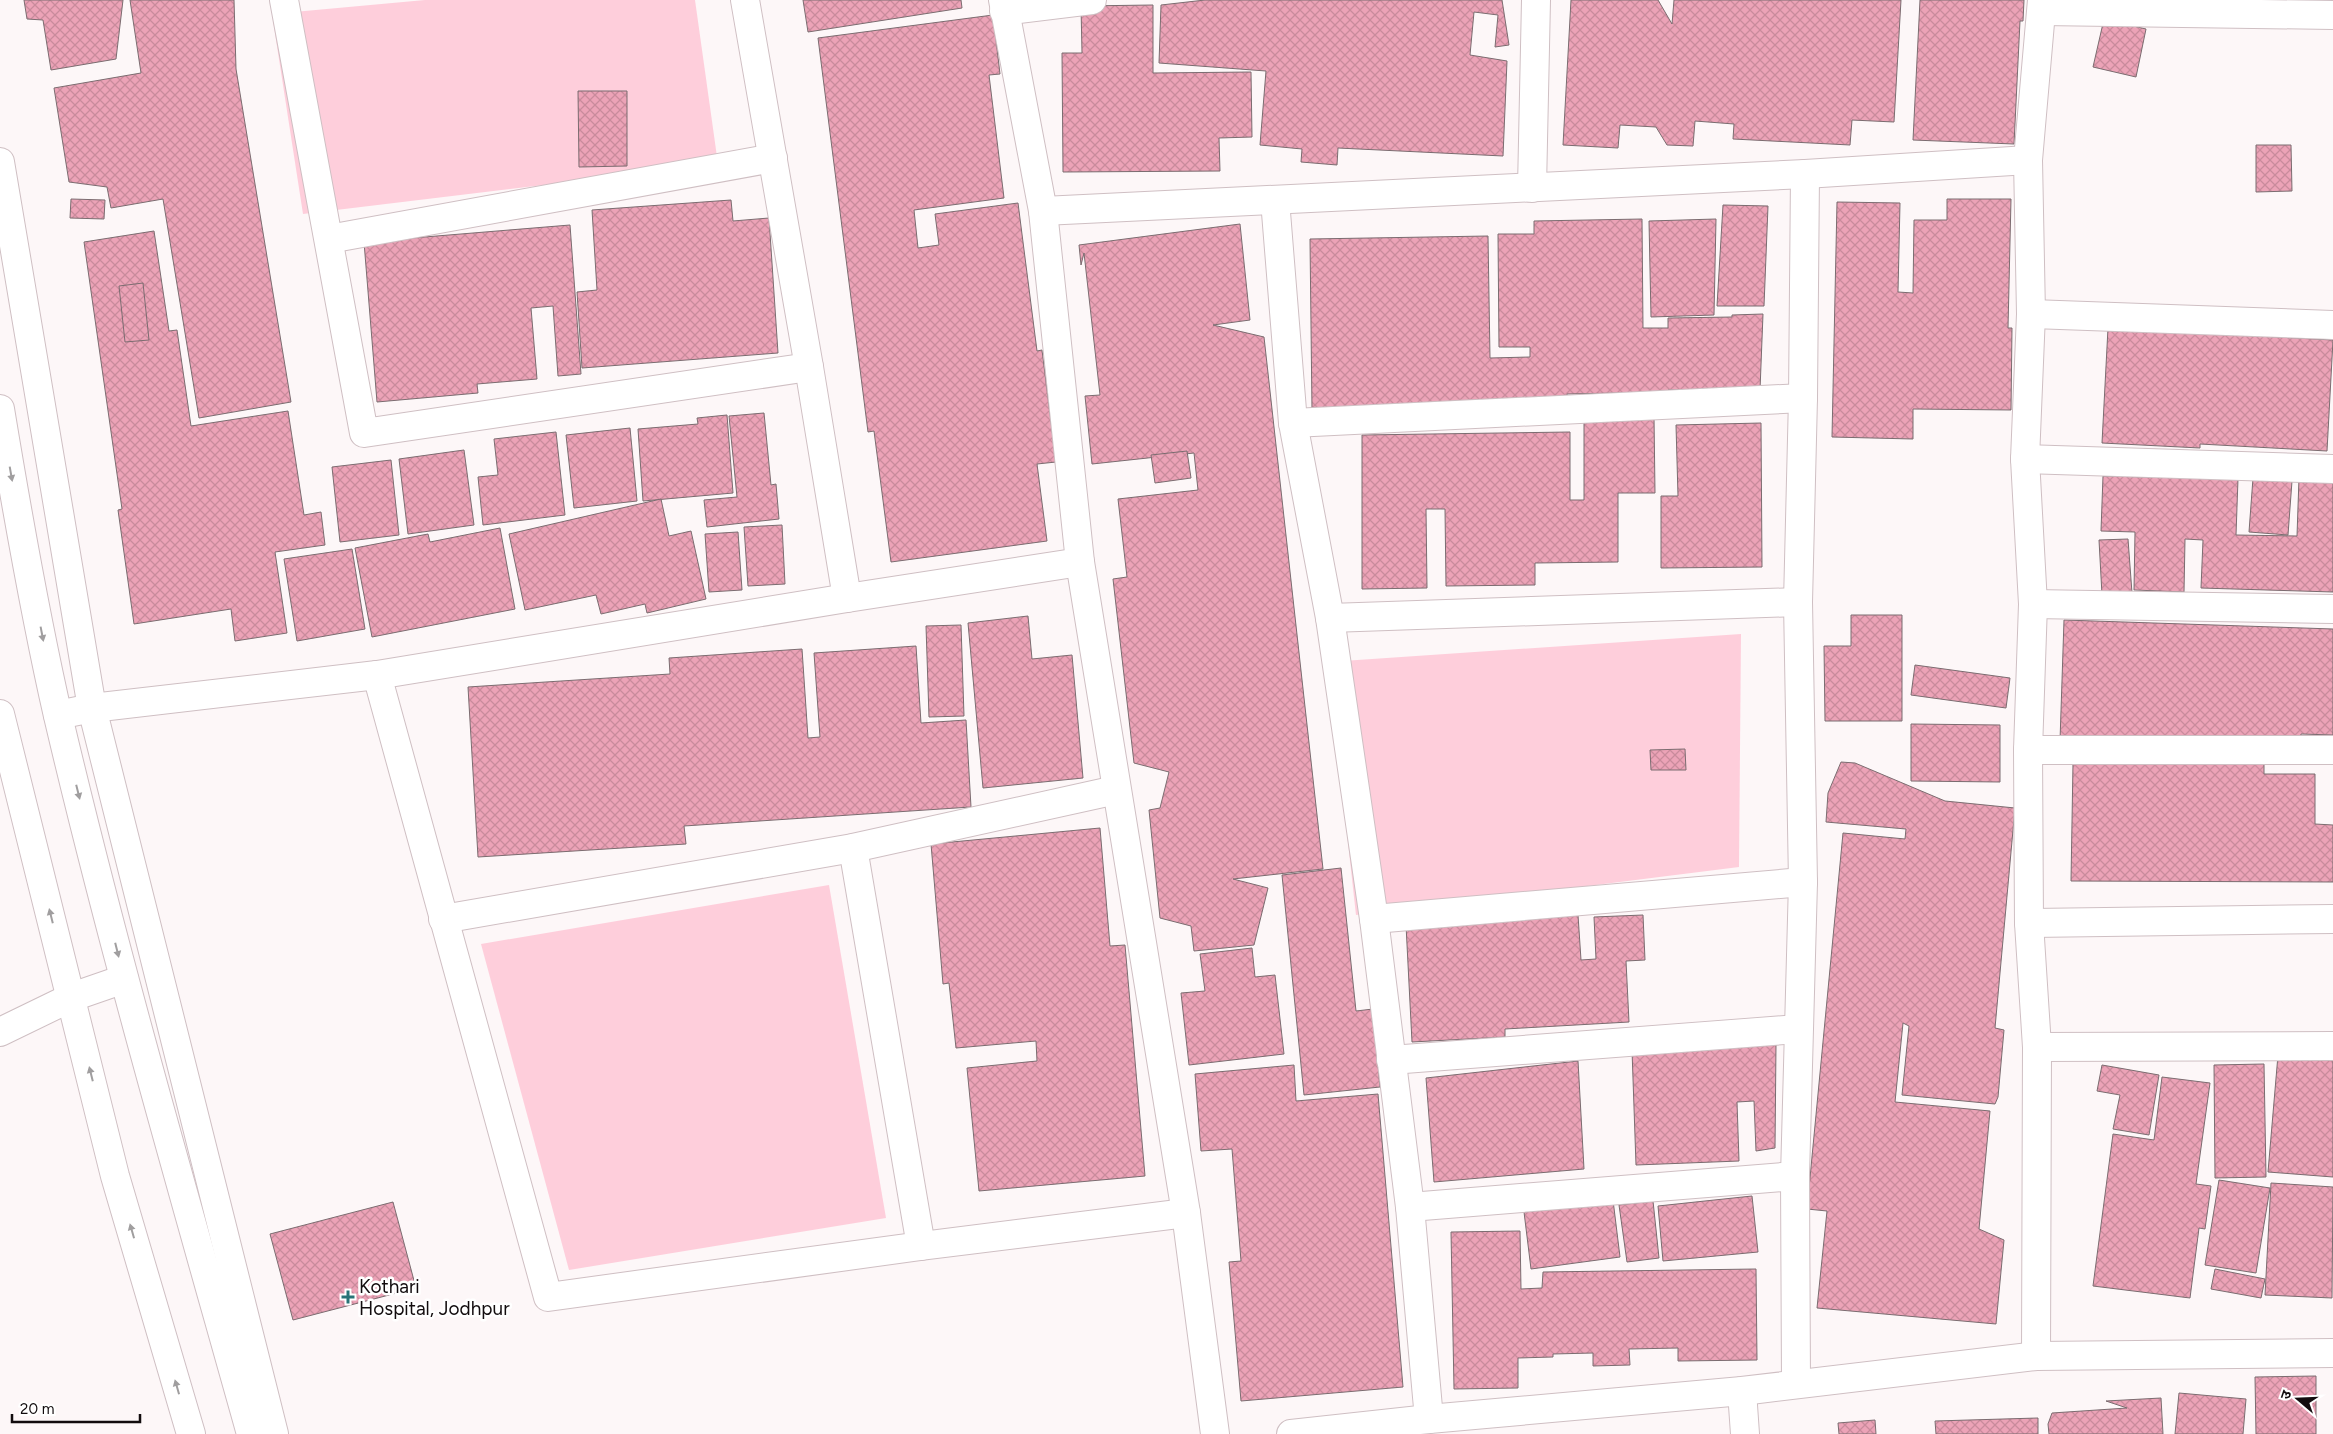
<svg xmlns="http://www.w3.org/2000/svg" width="2333" height="1434" viewBox="0 0 2333 1434" font-family="Figtree,'Noto Sans Devanagari',sans-serif">
<style>
.garden{fill:#fecedb}
.building{fill:url(#building-cross-hatch);stroke:#7b6c70}
.lines{fill:none;stroke-linecap:round;stroke-linejoin:round}
.minor-casing{stroke:#cfbfc3;stroke-width:30}
.secondary-casing{stroke:#cfbfc3;stroke-width:30}
.minor{stroke:#fff;stroke-width:28}
.secondary{stroke:#fff;stroke-width:28}
.oneway{fill:#a09e9f}
.poi-dot{fill:#287377;stroke:#fff;stroke-width:2}
.labels{text-anchor:middle;dominant-baseline:central;stroke-width:5;stroke-linejoin:round;paint-order:stroke}
.poi-label{font-size:19px;fill:#120c0e;stroke:#fff;text-anchor:start}
</style>
<defs>
<pattern id="building-cross-hatch" width="8" height="8" patternUnits="userSpaceOnUse" patternTransform="scale(1.25)"><rect width="8" height="8" fill="#eca3b7"/><path d="M0 0l8 8M0 8l8-8" fill="none" stroke="#c98b9c"/></pattern>
</defs>
<rect width="100%" height="100%" fill="#fdf7f8"/>
<!-- garden -->
<g class="garden">
<polygon points="425,0 695,0 718,164 303,214 272,14"/>
<polygon points="1741,634 1739,867 1356,915 1328,662"/>
<polygon points="829,885 886,1218 569,1270 481,944"/>
</g>
<!-- building -->
<g class="building">
<polygon points="24,0 123,0 116,59 51,70 43,20 27,19"/>
<polygon points="130,0 234,0 236,69 291,402 199,418 163,199 111,208 107,187 69,182 54,88 141,73"/>
<polygon points="803,0 961,0 962,8 808,32"/>
<polygon points="1205,0 1502,0 1509,45 1495,47 1498,15 1474,12 1470,55 1507,61 1503,156 1338,148 1337,165 1301,162 1302,149 1260,145 1266,71 1159,63 1161,5"/>
<polygon points="1571,0 1658,0 1672,24 1674,0 1901,0 1894,122 1852,120 1850,145 1733,139 1734,124 1695,121 1693,146 1667,145 1656,127 1620,125 1618,148 1563,145"/>
<polygon points="1920,0 2024,0 2023,21 2020,21 2014,144 1913,140"/>
<polygon points="1153,5 1153,73 1251,72 1252,137 1219,138 1220,171 1063,172 1062,53 1082,53 1081,6"/>
<polygon points="993,15 1000,74 989,75 1004,198 914,210 918,248 939,245 935,214 1018,203 1037,351 1042,350 1056,462 1037,464 1047,541 891,562 874,431 868,432 818,38"/>
<polygon points="2104,19 2146,29 2136,77 2093,67"/>
<polygon points="578,91 627,91 627,166 579,167"/>
<polygon points="2256,145 2291,145 2292,191 2256,192"/>
<polygon points="71,199 105,200 104,219 70,218"/>
<polygon points="1947,199 2011,199 2008,328 2012,328 2011,410 1913,409 1913,439 1832,437 1837,202 1900,203 1898,292 1913,293 1914,220 1947,220"/>
<polygon points="731,200 733,221 769,218 778,353 582,368 577,292 597,290 592,210"/>
<polygon points="1723,205 1768,206 1764,306 1717,306"/>
<polygon points="1642,219 1643,328 1668,328 1668,318 1732,317 1732,315 1763,314 1760,390 1668,390 1667,392 1567,394 1567,401 1312,411 1310,239 1488,236 1490,358 1530,357 1530,347 1499,347 1498,234 1534,234 1534,221"/>
<polygon points="1716,219 1714,315 1651,317 1649,221"/>
<polygon points="1240,224 1250,320 1213,325 1264,337 1323,869 1233,879 1268,888 1254,945 1194,951 1191,926 1160,918 1149,810 1160,808 1169,772 1134,763 1113,579 1127,577 1118,499 1198,490 1194,453 1092,464 1085,396 1100,395 1084,253 1081,265 1079,245"/>
<polygon points="570,225 581,374 558,376 553,306 531,308 537,379 477,384 478,393 377,402 364,242"/>
<polygon points="154,231 169,331 177,330 191,426 288,411 304,515 321,512 325,545 275,552 287,633 235,641 231,609 134,624 118,510 122,509 84,242"/>
<polygon points="143,283 149,340 125,342 119,286"/>
<polygon points="2108,328 2333,340 2327,451 2200,444 2200,448 2102,443"/>
<polygon points="764,413 771,485 776,484 779,519 707,527 704,500 737,497 729,416"/>
<polygon points="727,415 733,493 643,501 638,429 698,424 697,418"/>
<polygon points="1654,417 1655,493 1618,493 1618,562 1535,563 1535,585 1446,586 1445,509 1426,509 1427,588 1362,589 1362,435 1570,432 1570,500 1584,500 1584,418"/>
<polygon points="1761,423 1762,567 1661,568 1661,496 1678,496 1676,425"/>
<polygon points="630,428 637,501 574,508 566,435"/>
<polygon points="556,432 565,515 483,525 478,477 498,475 494,439"/>
<polygon points="464,450 474,525 408,534 399,459"/>
<polygon points="1187,451 1191,478 1155,483 1151,455"/>
<polygon points="391,460 399,535 340,542 332,467"/>
<polygon points="2103,476 2238,479 2236,535 2297,536 2299,478 2333,479 2333,592 2201,588 2203,540 2185,539 2184,592 2134,590 2135,532 2101,531"/>
<polygon points="2253,478 2292,481 2288,535 2249,532"/>
<polygon points="661,499 669,536 691,531 706,599 647,613 645,604 601,614 596,595 525,610 509,534"/>
<polygon points="782,525 785,584 748,586 744,527"/>
<polygon points="500,528 515,609 372,637 355,548 428,534 430,542"/>
<polygon points="738,532 742,590 709,592 705,534"/>
<polygon points="2128,539 2132,593 2102,595 2099,540"/>
<polygon points="352,549 365,629 297,641 284,559"/>
<polygon points="1851,615 1902,615 1902,721 1825,721 1824,646 1851,646"/>
<polygon points="1028,616 1032,659 1072,655 1083,778 983,788 968,623"/>
<polygon points="2064,620 2333,629 2333,735 2301,734 2300,744 2060,741"/>
<polygon points="961,625 964,716 929,717 926,626"/>
<polygon points="916,646 921,723 966,720 971,807 684,826 686,844 478,857 468,687 670,674 669,658 802,649 808,738 820,737 814,653"/>
<polygon points="1915,665 2010,678 2006,708 1911,695"/>
<polygon points="1911,724 2000,725 2000,782 1911,781"/>
<polygon points="1685,749 1686,770 1651,770 1650,750"/>
<polygon points="1841,762 1855,763 1945,801 2015,808 1995,1028 2004,1030 1998,1097 1995,1104 1902,1095 1909,1026 1903,1023 1895,1102 1990,1111 1979,1229 2004,1240 1996,1324 1817,1308 1827,1211 1807,1209 1843,833 1905,839 1906,829 1826,822 1828,793"/>
<polygon points="2073,763 2264,764 2264,774 2315,774 2315,824 2333,825 2333,882 2071,881"/>
<polygon points="1100,828 1110,946 1125,945 1145,1176 979,1191 967,1068 1037,1061 1036,1041 956,1048 949,983 943,984 931,844"/>
<polygon points="1341,868 1356,1011 1373,1009 1380,1087 1304,1095 1282,875"/>
<polygon points="1578,915 1581,960 1596,959 1594,917 1643,915 1645,960 1626,961 1629,1022 1505,1029 1505,1037 1412,1042 1406,925"/>
<polygon points="1252,948 1255,977 1275,975 1284,1054 1189,1065 1181,993 1205,991 1200,954"/>
<polygon points="1776,1044 1775,1148 1756,1151 1754,1101 1737,1102 1739,1161 1636,1165 1632,1050"/>
<polygon points="2278,1055 2333,1059 2333,1177 2268,1172"/>
<polygon points="1578,1061 1584,1169 1434,1182 1426,1078"/>
<polygon points="2264,1064 2266,1177 2215,1178 2214,1065"/>
<polygon points="1294,1065 1296,1101 1378,1094 1403,1387 1241,1401 1229,1262 1241,1261 1232,1149 1201,1151 1195,1074"/>
<polygon points="2102,1065 2159,1075 2149,1135 2113,1129 2120,1095 2097,1091"/>
<polygon points="2162,1077 2210,1083 2196,1184 2211,1186 2205,1229 2199,1228 2190,1298 2093,1286 2113,1134 2154,1140"/>
<polygon points="2219,1180 2270,1188 2256,1273 2205,1265"/>
<polygon points="2271,1183 2333,1187 2332,1298 2265,1295"/>
<polygon points="1752,1196 1758,1252 1663,1261 1658,1206"/>
<polygon points="1613,1200 1620,1257 1531,1269 1524,1212"/>
<polygon points="1653,1201 1659,1258 1627,1262 1619,1205"/>
<polygon points="393,1202 416,1288 293,1320 270,1234"/>
<polygon points="1520,1231 1521,1289 1542,1288 1543,1272 1756,1269 1757,1360 1678,1361 1678,1348 1629,1349 1630,1365 1593,1366 1593,1353 1553,1354 1553,1357 1518,1358 1518,1388 1454,1389 1451,1232"/>
<polygon points="2215,1269 2265,1279 2261,1298 2211,1289"/>
<polygon points="2316,1376 2316,1434 2256,1434 2255,1377"/>
<polygon points="2179,1393 2246,1399 2243,1434 2175,1434"/>
<polygon points="2161,1398 2163,1434 2049,1434 2048,1424 2052,1413 2127,1408 2106,1401"/>
<polygon points="2038,1418 2038,1434 1936,1434 1935,1421"/>
<polygon points="1875,1420 1876,1434 1839,1434 1838,1423"/>
</g>
<g class="lines">
<!-- minor casing -->
<g class="minor-casing">
<g id="minor">
<polyline points="284,0 364,433 809,367"/>
<polyline points="745,0 809,367 847,598"/>
<polyline points="1003,0 1043,211 1080,562 1186,1213 1215,1434"/>
<polyline points="1004,11 1092,0"/>
<polyline points="2042,11 2333,15"/>
<polyline points="0,162 92,708 274,1434"/>
<polyline points="1532,188 1536,0"/>
<polyline points="1275,200 1293,423 1330,618 1374,919 1410,1207 1429,1419"/>
<polyline points="1043,211 1805,174 2028,160"/>
<polyline points="329,239 773,158"/>
<polyline points="2031,314 2333,325"/>
<polyline points="1293,423 1803,398"/>
<polyline points="2025,459 2333,469"/>
<polyline points="2033,604 2333,609"/>
<polyline points="1330,618 1798,602"/>
<polyline points="377,675 548,1297 921,1246 1186,1213"/>
<polyline points="58,715 92,708 377,675 847,598 1080,562"/>
<polyline points="2028,750 2333,750"/>
<polyline points="853,848 921,1246"/>
<polyline points="443,919 853,848 1116,790"/>
<polyline points="1374,919 1803,882"/>
<polyline points="2029,923 2333,919"/>
<polyline points="0,1032 72,997 124,979"/>
<polyline points="2037,1047 2333,1046"/>
<polyline points="1391,1060 1798,1029"/>
<polyline points="1410,1207 1795,1176"/>
<polyline points="2036,1356 2037,1047 2029,923 2028,750 2033,604 2025,459 2031,314 2028,160 2042,0"/>
<polyline points="1796,1383 1795,1176 1803,882 1798,602 1803,398 1805,174"/>
<polyline points="1742,1391 1745,1434"/>
<polyline points="1291,1434 1429,1419 1742,1391 2036,1356 2333,1353"/>
</g>
</g>
<!-- secondary casing -->
<g class="secondary-casing">
<g id="secondary">
<path d="M0,409C17,512 35,615 58,716C115,958 184,1195 251,1434"/>
<polyline points="0,714 115,1176 191,1434"/>
</g>
</g>
<!-- minor -->
<use href="#minor" class="minor"/>
<!-- secondary -->
<use href="#secondary" class="secondary"/>
</g>
<!-- one-way arrows -->
<defs><path id="oneway-solid" d="M-6-.8H1V-3.2L6.5 0L1 3.2V.8H-6Z" transform="scale(1.25)"/></defs>
<g class="oneway">
<use href="#oneway-solid" transform="translate(11 474) rotate(80)"/>
<use href="#oneway-solid" transform="translate(42 634) rotate(79)"/>
<use href="#oneway-solid" transform="translate(78 792) rotate(76)"/>
<use href="#oneway-solid" transform="translate(51 916) rotate(-104)"/>
<use href="#oneway-solid" transform="translate(117 950) rotate(76)"/>
<use href="#oneway-solid" transform="translate(91 1074) rotate(-104)"/>
<use href="#oneway-solid" transform="translate(132 1231) rotate(-106)"/>
<use href="#oneway-solid" transform="translate(177 1387) rotate(-106)"/>
</g>
<!-- markers -->
<path class="poi-dot" d="M345.5 1289.5h5v5h5v5h-5v5h-5v-5h-5v-5h5z"/>
<g class="labels">
<!-- poi labels -->
<g class="poi-label">
<text x="359" y="1286">Kothari<tspan x="359" dy="22">Hospital, Jodhpur</tspan></text>
</g>
</g>
<!-- north arrow -->
<g transform="translate(2298 1399) rotate(289)" stroke="#ffffff" stroke-width="4" paint-order="stroke">
<path d="M0-4L9 19L0 12L-9 19Z" fill="#120c0e"/>
<text y="-8" font-size="14" font-weight="bold" text-anchor="middle" fill="#120c0e">उ</text>
</g>
<!-- scale -->
<path d="M12 1414v8h128v-8" fill="none" stroke="#120c0e" stroke-width="2.5"/>
<text x="20" y="1414" font-size="15" fill="#120c0e" stroke="#ffffff" stroke-width="4" paint-order="stroke">20 m</text>
</svg>
